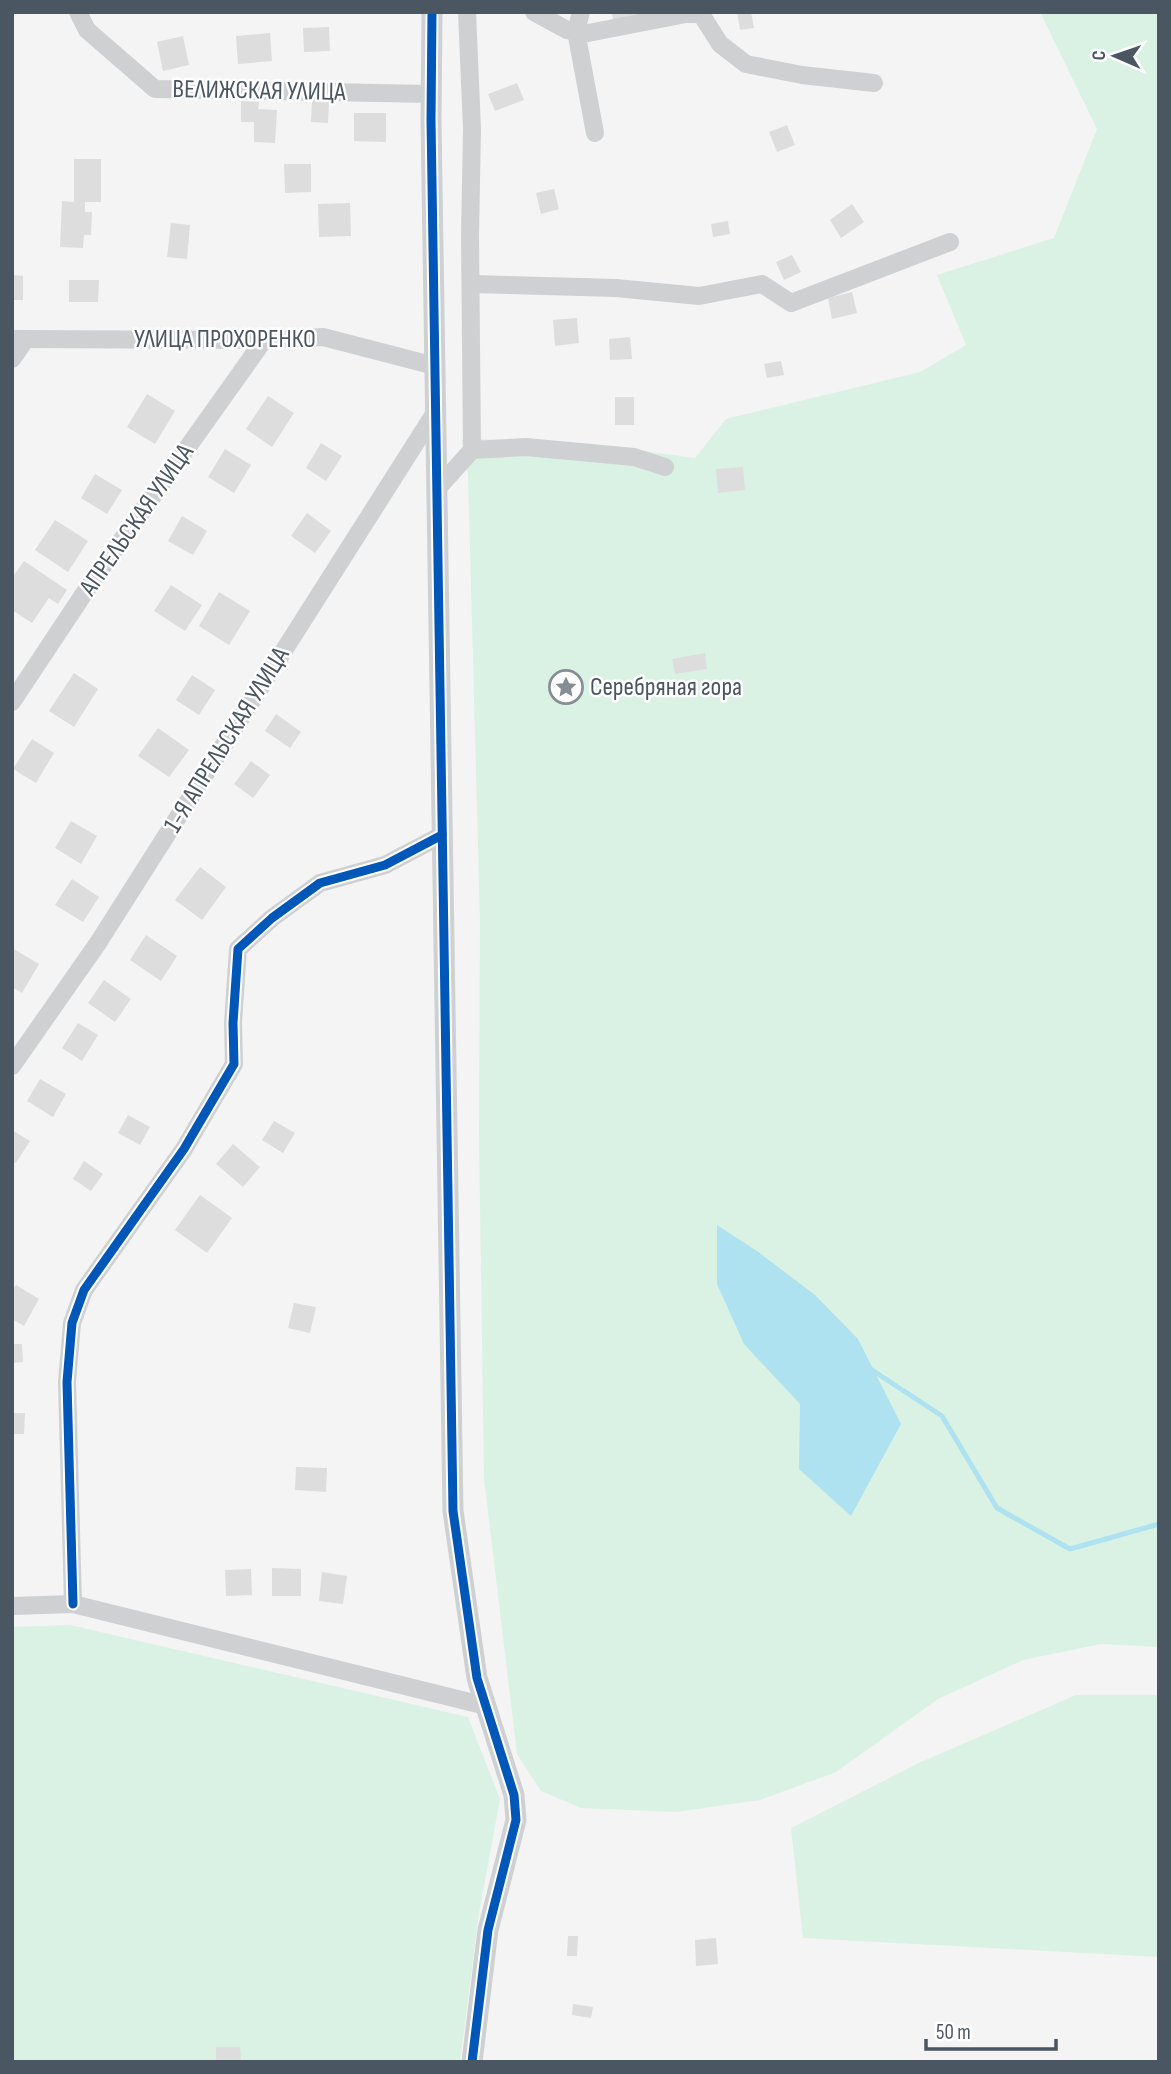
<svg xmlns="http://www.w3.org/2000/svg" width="1171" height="2074" viewBox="0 0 1171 2074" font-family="'Sofia Sans Condensed',sans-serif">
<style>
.green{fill:#d9f2e3}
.water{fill:#aee2f0}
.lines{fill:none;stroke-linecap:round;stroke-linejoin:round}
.stream{stroke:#aee2f0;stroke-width:5}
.building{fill:#ddddde}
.minor{stroke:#ced0d2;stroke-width:18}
.tertiary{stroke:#ced0d2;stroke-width:21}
.cycleway-casing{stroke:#fff;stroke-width:13}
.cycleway{stroke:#0057b8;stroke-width:9}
.labels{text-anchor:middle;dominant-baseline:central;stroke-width:5;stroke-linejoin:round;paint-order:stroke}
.street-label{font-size:26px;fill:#4a5661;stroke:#fff}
.poi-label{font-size:26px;fill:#4a5661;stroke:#fff;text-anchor:start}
</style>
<rect width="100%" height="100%" fill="#f4f4f4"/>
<!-- green -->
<g class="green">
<polygon points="1040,12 1159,12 1159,1647 1101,1644 1023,1660 938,1699 836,1772 760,1800 676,1812 581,1808 541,1791 517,1754 484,1478 479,1133 480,919 468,475 462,440 516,439 591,444 695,458 726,419 920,372 966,345 937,275 1054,238 1097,129"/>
<polygon points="70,1625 468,1717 500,1799 479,1913 460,2062 12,2062 12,1627"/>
<polygon points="1076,1695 1159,1695 1159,1957 803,1938 791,1828 921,1762"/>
</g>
<!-- water -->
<polygon class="water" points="717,1225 757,1251 815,1295 858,1339 901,1424 851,1516 799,1469 800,1404 744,1344 717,1284"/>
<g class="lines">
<!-- stream -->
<polyline class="stream" points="869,1368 942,1416 997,1508 1070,1549 1159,1524"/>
</g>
<!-- building -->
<g class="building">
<polygon points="611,12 638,12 639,17 614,22"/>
<polygon points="737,12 751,12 754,28 740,30"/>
<polygon points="329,27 330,51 304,52 303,28"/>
<polygon points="270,33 272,61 238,64 236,36"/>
<polygon points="183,36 189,65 163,71 157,42"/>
<polygon points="517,83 524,100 495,111 488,94"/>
<polygon points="241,101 259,102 258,109 277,110 275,143 254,142 254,122 241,122"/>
<polygon points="312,101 329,101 328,123 311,122"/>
<polygon points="354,113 386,113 386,142 354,141"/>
<polygon points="787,125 795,145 777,152 769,132"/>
<polygon points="74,159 101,159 101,202 85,202 85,212 92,212 91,235 84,235 83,248 60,247 62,201 74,202"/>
<polygon points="284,164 311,164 311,192 285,193"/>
<polygon points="554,189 559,209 541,214 536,193"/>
<polygon points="350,203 351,236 319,237 318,204"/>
<polygon points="852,204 864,222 841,238 830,220"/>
<polygon points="728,221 730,234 713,237 711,224"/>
<polygon points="171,223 190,225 187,259 167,257"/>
<polygon points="792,255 801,272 784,280 776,262"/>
<polygon points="12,275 23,276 23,300 12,300"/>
<polygon points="69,280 99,280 98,302 69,302"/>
<polygon points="852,292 857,313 832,319 828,298"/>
<polygon points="577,318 579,343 555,346 553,320"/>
<polygon points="630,337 632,359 610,360 609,339"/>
<polygon points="781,361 784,375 767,378 764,364"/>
<polygon points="147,394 175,411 155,444 127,427"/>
<polygon points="268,396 294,413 272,447 246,429"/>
<rect x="615" y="397" width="19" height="28"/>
<polygon points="321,443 342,456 326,481 306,468"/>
<polygon points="225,449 251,465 234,493 208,477"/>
<polygon points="743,467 745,490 718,493 716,469"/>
<polygon points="95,474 122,490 107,514 81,498"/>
<polygon points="307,513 331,531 315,553 291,536"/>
<polygon points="182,516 207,531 193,555 168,541"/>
<polygon points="55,520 88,541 68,572 35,550"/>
<polygon points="24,561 67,590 58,604 49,598 32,623 12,610 12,578"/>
<polygon points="171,585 202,605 185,631 154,611"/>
<polygon points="219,592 250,611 229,645 199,626"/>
<polygon points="705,653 707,669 675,674 672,659"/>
<polygon points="74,673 98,689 74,727 49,711"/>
<polygon points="192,675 215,690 199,715 176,700"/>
<polygon points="276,714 301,732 290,748 265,731"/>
<polygon points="158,728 189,750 169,777 138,756"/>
<polygon points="32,739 54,753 36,783 13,769"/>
<polygon points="251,761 270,775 253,798 234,784"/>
<polygon points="71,821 97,836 81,864 55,848"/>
<polygon points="200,867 226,887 202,920 175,900"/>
<polygon points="72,879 99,897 83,922 55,905"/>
<polygon points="146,935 177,956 161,981 130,960"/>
<polygon points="12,948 39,964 22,993 12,987"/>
<polygon points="104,980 131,999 115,1022 88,1003"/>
<polygon points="78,1023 98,1035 82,1061 62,1048"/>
<polygon points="40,1079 66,1094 53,1117 27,1101"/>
<polygon points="128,1115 150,1127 140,1145 118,1133"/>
<polygon points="274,1121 295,1133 283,1153 262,1140"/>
<polygon points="12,1130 30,1141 16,1163 12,1161"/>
<polygon points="233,1144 260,1167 243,1187 216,1164"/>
<polygon points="84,1161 103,1174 91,1191 73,1179"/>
<polygon points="200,1195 232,1218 207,1253 175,1230"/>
<polygon points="16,1285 39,1299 24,1326 12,1319 12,1291"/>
<polygon points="294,1303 316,1307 310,1333 288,1328"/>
<polygon points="12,1344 22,1344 23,1362 12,1363"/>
<polygon points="12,1413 25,1413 24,1434 12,1434"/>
<polygon points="296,1467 327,1468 326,1492 295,1490"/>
<polygon points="272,1568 301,1569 301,1596 272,1596"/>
<polygon points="251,1569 252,1595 226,1596 225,1570"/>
<polygon points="322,1572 347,1576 343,1604 319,1601"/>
<polygon points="568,1936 578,1936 577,1956 567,1956"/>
<polygon points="716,1938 718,1964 696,1966 695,1940"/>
<polygon points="573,2004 593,2007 591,2018 572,2015"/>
<polygon points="216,2047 240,2047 241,2062 216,2062"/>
</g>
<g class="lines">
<!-- minor -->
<g class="minor">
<polyline points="78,12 87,30 155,89 431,94"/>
<polyline points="467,12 472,129 470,236 472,450"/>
<polyline points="534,12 567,30 588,33 686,14 701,14 720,44 746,64 802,75 874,83"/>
<polyline points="581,12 576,31 595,133"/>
<polyline points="471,284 616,288 699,296 762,284 791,303 950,242"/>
<polyline points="12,339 264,340 323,337 435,366"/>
<polyline points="12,359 26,339"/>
<polyline points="437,489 472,450 526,447 634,457 665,467"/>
<polyline points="12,702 91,583 264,340"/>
<polyline points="12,1066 98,943 436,411"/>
<polyline points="73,1604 67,1382 72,1323 84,1290 184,1149 234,1064 233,1023 238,949 272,918 320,883 385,865 442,835"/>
<polyline points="12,1606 73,1604 486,1706"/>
</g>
<!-- tertiary -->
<polyline class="tertiary" points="432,12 431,120 453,1511 477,1678 514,1795 516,1820 488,1930 472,2062"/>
<!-- cycleway casing -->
<g class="cycleway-casing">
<g id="cycleway">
<polyline points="432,12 431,120 453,1511 477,1678 514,1795 516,1820 488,1930 472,2062"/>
<polyline points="73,1604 67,1382 72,1323 84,1290 184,1149 234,1064 233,1023 238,949 272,918 320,883 385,865 442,835"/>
</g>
</g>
<!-- cycleway -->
<use href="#cycleway" class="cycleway"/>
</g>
<!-- icons -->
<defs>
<g id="sight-ring" transform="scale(1.75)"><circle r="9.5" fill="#fff" stroke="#868d94" stroke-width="1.5"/><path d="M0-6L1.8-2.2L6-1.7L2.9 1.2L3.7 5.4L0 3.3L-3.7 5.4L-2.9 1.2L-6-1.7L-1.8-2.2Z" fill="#868d94"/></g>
</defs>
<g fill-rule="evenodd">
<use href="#sight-ring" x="566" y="687"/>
</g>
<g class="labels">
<!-- street labels -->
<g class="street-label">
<text transform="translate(259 91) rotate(1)">ВЕЛИЖСКАЯ УЛИЦА</text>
<text x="225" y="339">УЛИЦА ПРОХОРЕНКО</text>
<text transform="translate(137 520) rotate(-55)">АПРЕЛЬСКАЯ УЛИЦА</text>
<text transform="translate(227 740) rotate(-58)">1-Я АПРЕЛЬСКАЯ УЛИЦА</text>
</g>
<!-- poi labels -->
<g class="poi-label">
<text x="590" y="687">Серебряная гора</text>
</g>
</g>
<!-- border -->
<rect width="1171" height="2074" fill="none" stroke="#4a5661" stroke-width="28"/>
<!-- north arrow -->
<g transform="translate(1115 56) rotate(272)" stroke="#ffffff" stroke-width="5" paint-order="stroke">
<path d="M0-5L12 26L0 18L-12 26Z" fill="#4a5661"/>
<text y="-10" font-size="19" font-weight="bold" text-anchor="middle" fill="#4a5661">С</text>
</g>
<!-- scale -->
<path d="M926 2039v10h130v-10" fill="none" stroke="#4a5661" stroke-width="3.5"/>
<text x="936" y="2039" font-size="21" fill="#4a5661" stroke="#ffffff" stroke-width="5" paint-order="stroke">50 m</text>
</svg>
